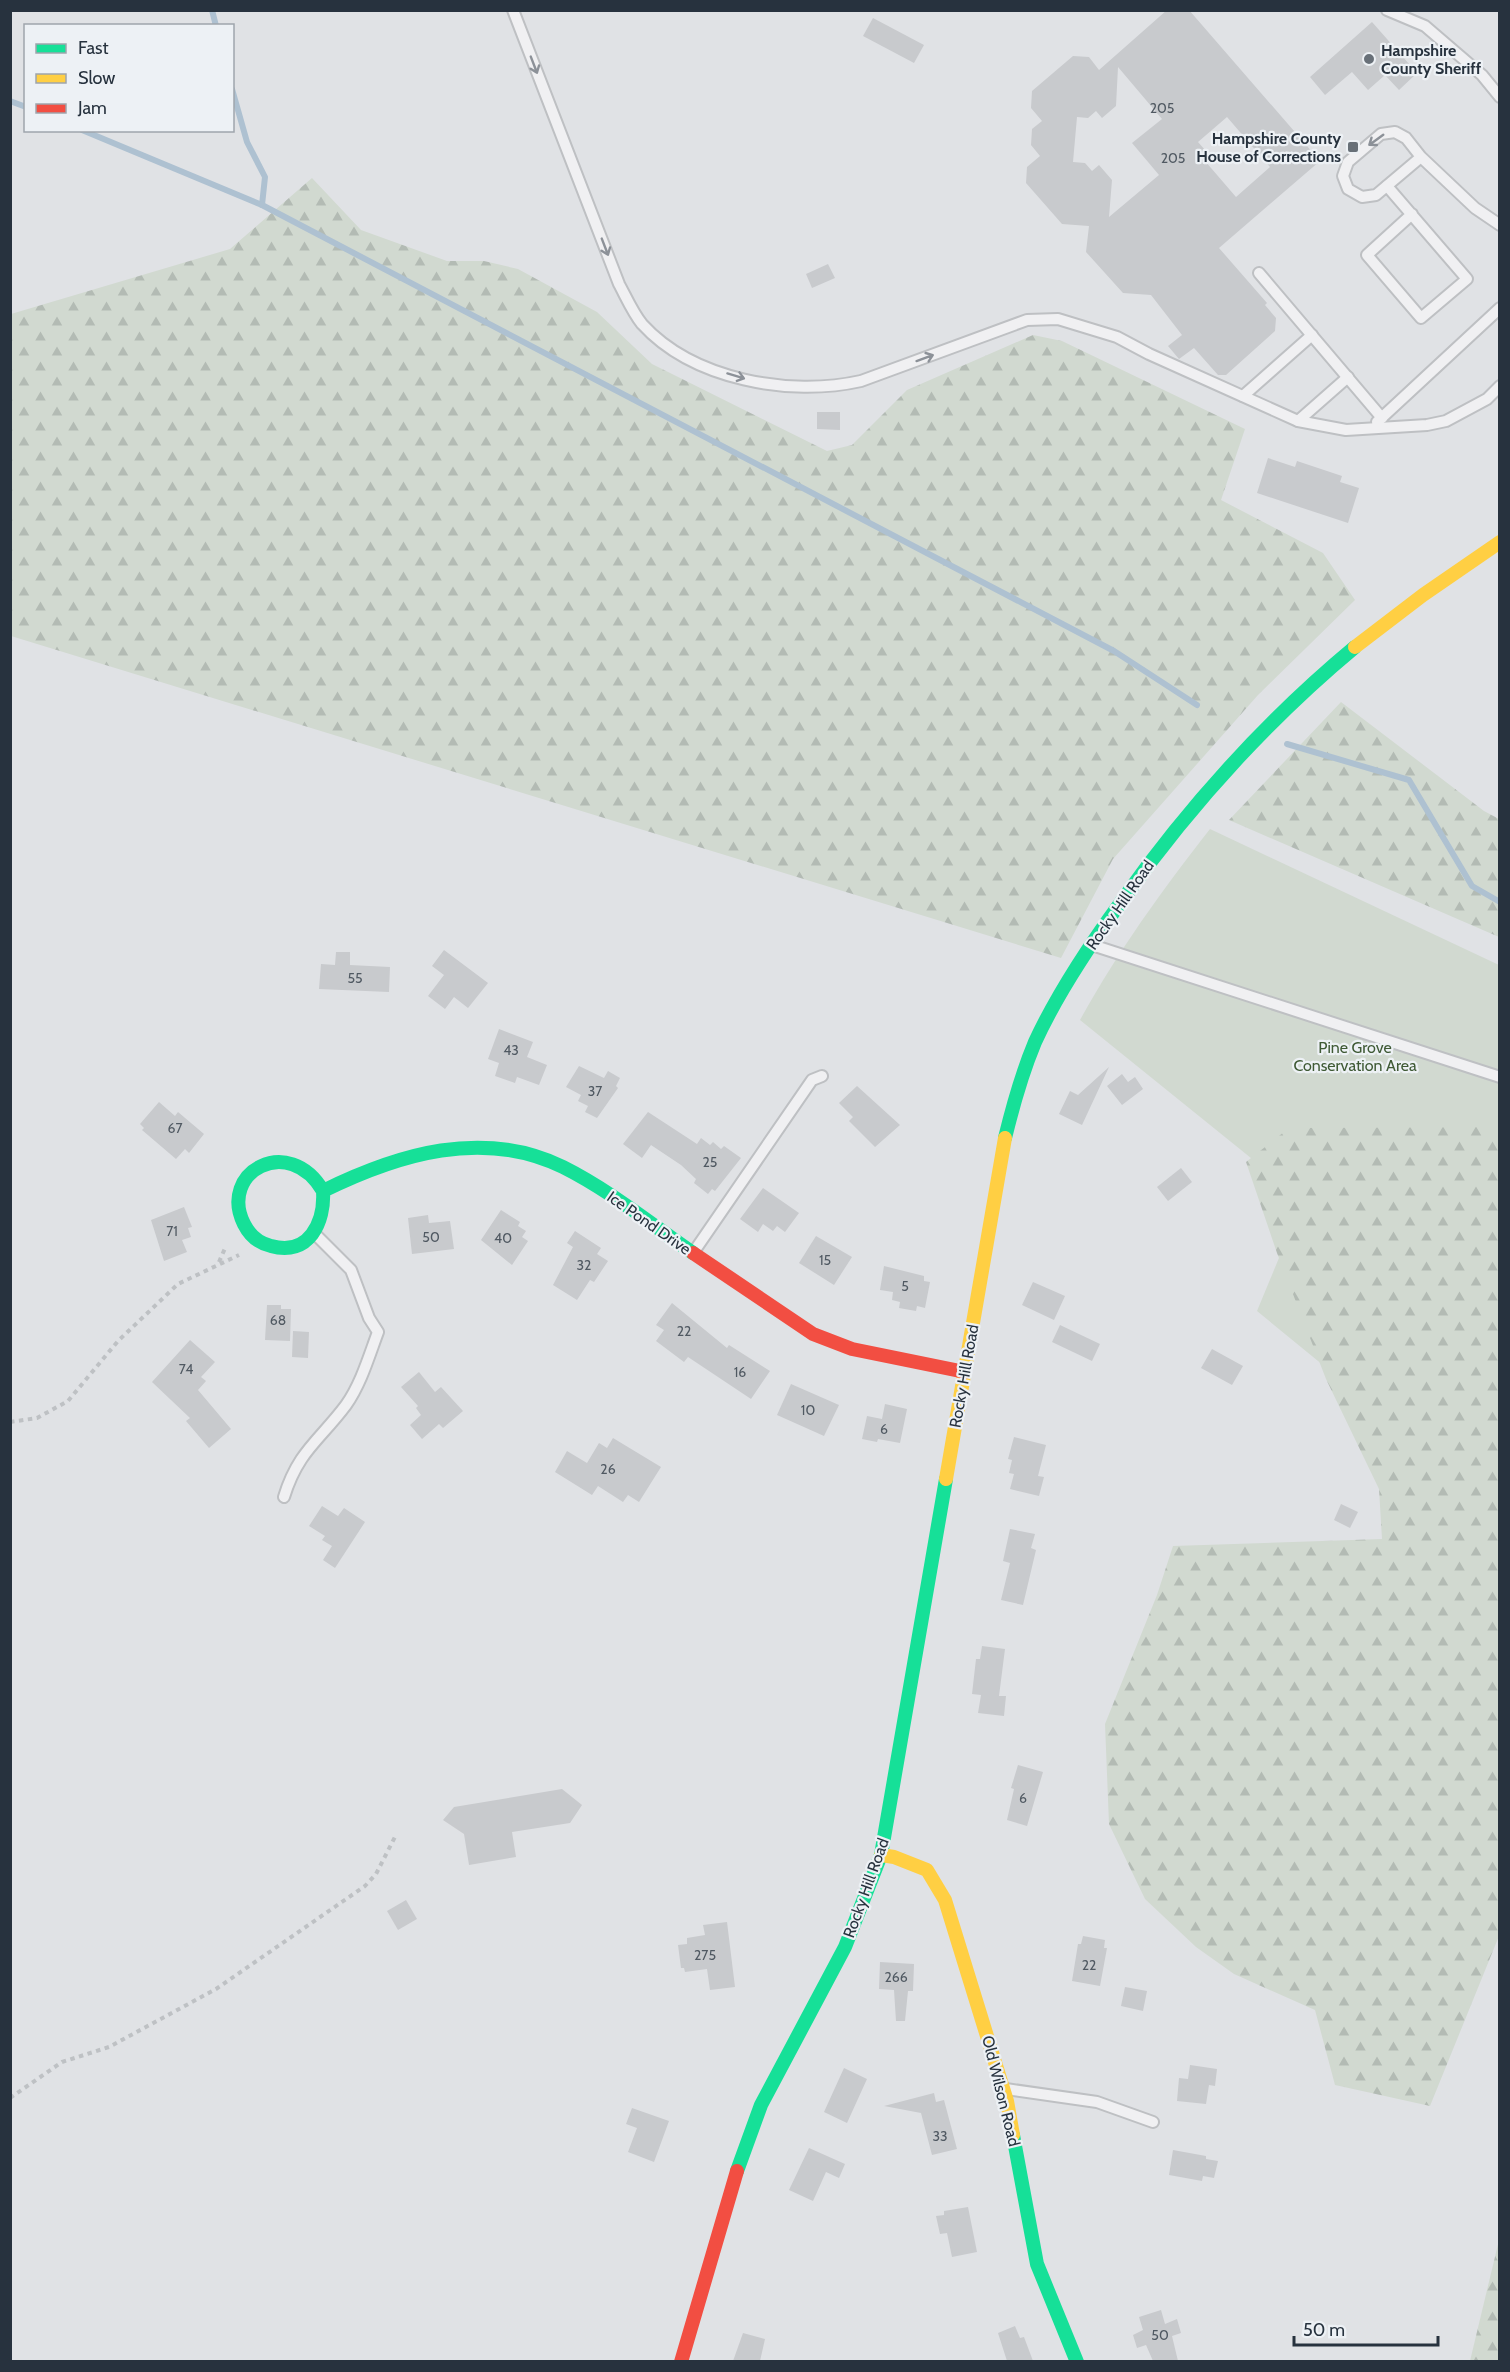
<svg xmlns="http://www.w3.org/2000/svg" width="1510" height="2372" viewBox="0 0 1510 2372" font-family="Cabin,sans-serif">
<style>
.green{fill:#d1d9d0}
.forest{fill:url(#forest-firs)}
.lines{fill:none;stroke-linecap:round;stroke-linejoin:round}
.stream{stroke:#aec1d1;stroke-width:6}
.building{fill:#c8cacd;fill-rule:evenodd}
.lane-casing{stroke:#bec0c3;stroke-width:14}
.path{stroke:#bec1c4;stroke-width:4;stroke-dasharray:4.5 4.5;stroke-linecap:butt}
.lane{stroke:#f0f0f2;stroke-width:10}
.fast{stroke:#16e098;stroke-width:14}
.slow{stroke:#ffcf43;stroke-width:14}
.jam{stroke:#f24e42;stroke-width:14}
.oneway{stroke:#8c9198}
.poi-dot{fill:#687078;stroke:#edf1f5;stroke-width:2}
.labels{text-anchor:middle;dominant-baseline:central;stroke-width:4.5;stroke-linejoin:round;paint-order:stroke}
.number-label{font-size:14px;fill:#505962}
.poi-label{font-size:16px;font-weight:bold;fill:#27323e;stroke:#edf1f5;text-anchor:start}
.street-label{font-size:16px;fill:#27323e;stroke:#edf1f5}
.park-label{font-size:16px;fill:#3f5a35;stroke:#edf1f5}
</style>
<defs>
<pattern id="forest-firs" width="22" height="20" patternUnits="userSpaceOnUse" patternTransform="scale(1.5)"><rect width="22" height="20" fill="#d1d9d0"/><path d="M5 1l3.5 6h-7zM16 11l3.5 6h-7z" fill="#b3bbb4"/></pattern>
</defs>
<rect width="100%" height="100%" fill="#e0e2e5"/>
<!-- green -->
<path class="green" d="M1210,829L1499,965V1509L1257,1311L1303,1200L1080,1020C1119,950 1160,893 1210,829Z"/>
<!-- forest -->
<g class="forest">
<polygon points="312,178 361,230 447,261 484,261 518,269 597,312 652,364 827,451 852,445 907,390 1033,335 1062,341 1245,429 1221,500 1323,553 1355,600 1258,695 1113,859 1061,958 11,636 11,314 230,249"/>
<polygon points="1341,702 1484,811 1499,819 1499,937 1229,820"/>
<polygon points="1499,1127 1499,1936 1430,2106 1335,2085 1315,2010 1234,1974 1196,1947 1145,1899 1109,1824 1105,1724 1157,1595 1173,1546 1382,1539 1379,1489 1326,1379 1277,1253 1246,1162 1289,1128"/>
<polygon points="1499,2240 1499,2361 1470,2361"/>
</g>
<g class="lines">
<!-- stream -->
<g class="stream">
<polyline points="212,10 216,26"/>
<polyline points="232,89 247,142 265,177 262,205"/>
<polyline points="10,101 26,107"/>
<polyline points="82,130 262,205 1114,651 1197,705"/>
<polyline points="1287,744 1409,780 1472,886 1500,902"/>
</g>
</g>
<!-- building -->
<g class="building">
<path d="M1167,10H1189L1320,161L1219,248L1267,303L1265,305L1276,318L1275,331L1226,375H1218L1194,348L1179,359L1168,346L1182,335L1151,295L1123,293L1086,252L1089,226L1062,224L1026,183L1027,167L1040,156L1031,145L1032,129L1042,121L1031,108L1032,91L1073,56L1089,57L1099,70ZM1118,67L1162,119L1132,143L1159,175L1109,217L1112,180L1099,165L1092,171L1085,163L1073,162L1077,117L1088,118L1096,111L1102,118L1116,106ZM1227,117L1270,167L1236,197L1199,154L1205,150L1198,142Z"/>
<polygon points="873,18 924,45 914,63 863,36"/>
<polygon points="1372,22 1417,73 1399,90 1385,75 1368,90 1352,72 1325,95 1310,77"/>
<polygon points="828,264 835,278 812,288 806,274"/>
<polygon points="817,412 840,412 840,430 817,429"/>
<polygon points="1268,458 1295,467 1297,461 1342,476 1340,482 1359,488 1348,523 1257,493"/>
<polygon points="444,950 488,983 468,1008 454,997 445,1009 428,996 444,975 432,966"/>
<polygon points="336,952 350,952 350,965 390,967 389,992 319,989 321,964 335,965"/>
<polygon points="499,1029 533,1042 527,1057 547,1065 539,1085 517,1077 515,1083 495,1076 499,1063 488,1059"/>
<polygon points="579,1066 604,1078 608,1071 620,1078 616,1086 618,1088 597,1118 585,1112 588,1106 578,1101 581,1095 566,1087"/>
<polygon points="1109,1067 1082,1125 1059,1114 1070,1091 1078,1095"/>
<polygon points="1122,1074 1128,1082 1135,1077 1143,1089 1122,1105 1107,1086"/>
<polygon points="857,1086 900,1125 875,1147 849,1121 853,1117 839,1103"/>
<polygon points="159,1102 175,1116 178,1112 204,1134 189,1153 185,1149 176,1159 142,1130 144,1128 140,1124"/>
<polygon points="648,1112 697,1144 701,1138 710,1145 713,1142 721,1149 724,1146 741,1158 715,1191 712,1189 708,1194 694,1183 696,1179 681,1165 651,1145 642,1158 623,1144"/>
<polygon points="1181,1168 1192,1182 1168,1201 1157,1187"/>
<polygon points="763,1188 799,1213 785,1232 777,1226 773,1231 763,1224 758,1232 740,1219"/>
<polygon points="184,1207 192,1227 188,1228 191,1237 182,1240 187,1252 164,1261 151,1220"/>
<polygon points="501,1210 520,1222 518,1226 526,1231 522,1237 528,1241 512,1265 481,1240"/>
<polygon points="428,1215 429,1223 450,1221 454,1249 412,1254 408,1218"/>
<polygon points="575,1231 601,1248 597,1254 608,1261 594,1282 590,1280 577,1300 553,1285 573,1247 567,1243"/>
<polygon points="816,1236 852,1257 834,1285 799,1263"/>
<polygon points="884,1266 924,1276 924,1281 930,1282 925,1308 917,1306 916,1311 899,1308 900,1302 892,1300 893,1292 880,1290"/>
<polygon points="1033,1282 1065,1296 1054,1320 1022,1305"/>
<polygon points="672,1303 727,1348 729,1345 770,1371 751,1399 688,1357 684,1362 656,1341 664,1330 656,1325"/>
<polygon points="267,1305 281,1305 281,1309 291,1309 290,1341 265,1340"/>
<polygon points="1060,1325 1100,1344 1092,1361 1052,1342"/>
<polygon points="293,1331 309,1332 308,1358 292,1357"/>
<polygon points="190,1340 215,1362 201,1377 206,1381 198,1390 231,1429 209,1448 186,1421 190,1418 152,1382"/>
<polygon points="1212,1349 1243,1366 1232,1385 1201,1368"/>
<polygon points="419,1372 435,1392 441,1387 463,1411 443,1428 439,1424 422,1439 410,1425 421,1415 416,1408 418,1406 401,1387"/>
<polygon points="791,1384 839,1405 824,1436 777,1415"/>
<polygon points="885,1404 907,1409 900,1443 878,1439 877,1442 862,1439 867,1416 882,1419"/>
<polygon points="1014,1437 1046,1445 1038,1476 1044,1477 1039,1496 1010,1489 1014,1474 1009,1473 1012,1460 1008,1459"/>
<polygon points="613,1438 661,1467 639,1502 628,1495 623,1502 598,1486 592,1495 555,1472 567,1451 587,1463 599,1443 607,1448"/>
<polygon points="1341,1504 1358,1512 1350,1528 1334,1520"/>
<polygon points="322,1506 338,1516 344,1508 365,1522 335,1568 323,1560 332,1546 322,1540 325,1536 309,1526"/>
<polygon points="1010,1529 1035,1534 1031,1548 1036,1550 1023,1605 1001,1600 1010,1563 1003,1561"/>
<polygon points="982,1646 1005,1649 999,1696 1006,1696 1004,1716 978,1713 981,1695 972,1694 976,1659 980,1659"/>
<polygon points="1018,1765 1043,1772 1027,1826 1007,1820 1014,1789 1011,1788"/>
<polygon points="562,1789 582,1805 570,1823 512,1832 516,1857 469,1865 464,1834 443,1820 454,1807"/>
<polygon points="406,1900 417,1919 398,1930 387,1911"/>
<polygon points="727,1922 735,1987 710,1990 707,1969 685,1972 684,1968 681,1968 678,1945 687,1944 687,1938 705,1935 703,1925"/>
<polygon points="1083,1936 1105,1940 1104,1948 1107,1948 1100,1986 1072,1981 1078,1944 1081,1944"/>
<polygon points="880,1962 914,1964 913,1991 908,1991 905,2021 896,2021 894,1990 879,1989"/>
<polygon points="1125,1987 1147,1991 1143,2011 1121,2006"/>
<polygon points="1190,2065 1217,2069 1215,2086 1209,2085 1206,2104 1177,2101 1179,2078 1188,2079"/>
<polygon points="844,2068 867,2079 847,2123 824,2112"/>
<polygon points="934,2093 936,2102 944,2100 957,2149 932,2155 921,2113 884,2106"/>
<polygon points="632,2108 669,2121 654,2162 628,2152 637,2128 626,2124"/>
<polygon points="809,2148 845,2164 839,2178 826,2172 813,2201 789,2190"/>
<polygon points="1173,2150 1206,2156 1206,2159 1218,2161 1214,2178 1203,2176 1202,2181 1169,2175"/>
<polygon points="968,2207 977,2252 952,2257 947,2233 940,2234 936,2216 944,2215 944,2211"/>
<polygon points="1161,2310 1165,2324 1177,2319 1181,2333 1172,2336 1178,2361 1153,2361 1146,2345 1137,2348 1133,2335 1143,2330 1139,2317"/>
<polygon points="1015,2326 1020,2338 1024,2337 1033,2361 1007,2361 998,2333"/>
<polygon points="743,2333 765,2339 760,2361 733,2361"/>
</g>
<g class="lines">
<!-- lane casing -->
<g class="lane-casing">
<g id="lane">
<path d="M513,10L619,284C626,297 633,313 642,324C693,380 790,397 861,381L1027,320L1058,319L1117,337L1149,354L1298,421L1346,430L1427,425L1446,421L1487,399L1500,386"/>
<polyline points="1387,10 1425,26 1482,75 1500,97"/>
<polyline points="1421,157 1376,195 1362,197 1348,189 1343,176 1348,162 1381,134 1395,132 1406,138 1421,157 1475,208 1500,225"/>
<polyline points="1387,186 1467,279 1421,318 1367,255 1412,214"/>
<polyline points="1259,273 1382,418"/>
<polyline points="1243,396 1312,335"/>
<polyline points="1298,421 1348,377"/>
<polyline points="1377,422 1500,308"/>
<polyline points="1092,945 1500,1077"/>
<polyline points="693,1253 812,1080 822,1076"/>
<path d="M284,1497C298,1451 320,1440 346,1405C361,1384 369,1356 378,1332L369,1318L351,1270L315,1234"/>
<polyline points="1006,2089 1097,2102 1153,2122"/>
</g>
</g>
<!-- path -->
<g class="path">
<polyline points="219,1262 226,1246"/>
<polyline points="10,1422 37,1418 68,1401 118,1341 178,1284 239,1255"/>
<polyline points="10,2098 62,2062 109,2047 216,1989 365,1886 376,1874 396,1835"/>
</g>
<!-- lane -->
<use href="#lane" class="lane"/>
<!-- fast -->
<g class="fast">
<path d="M1005,1138C1013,1105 1022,1073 1035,1042C1058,992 1089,946 1121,902C1188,808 1266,721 1355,647"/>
<path d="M323,1191C325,1222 309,1257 271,1246C258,1243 250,1236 244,1224C218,1172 289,1133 323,1191C398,1154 483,1128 563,1167C609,1190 651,1224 693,1253"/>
<polyline points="1013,2135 1037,2264 1077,2362"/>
<polyline points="737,2171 761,2105 845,1947 881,1855 946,1479"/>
</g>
<!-- slow -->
<g class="slow">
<polyline points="1355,647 1423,595 1500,542"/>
<polyline points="946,1479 1005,1138"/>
<polyline points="881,1855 894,1857 927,1870 945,1900 1007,2101 1013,2135"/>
</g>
<!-- jam -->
<g class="jam">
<polyline points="693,1253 813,1334 852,1349 965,1372"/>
<polyline points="681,2362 737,2171"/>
</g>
</g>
<!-- one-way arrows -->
<defs><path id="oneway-shaft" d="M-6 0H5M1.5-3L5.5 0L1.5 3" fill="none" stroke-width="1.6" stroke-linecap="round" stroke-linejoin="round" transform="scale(1.5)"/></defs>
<g class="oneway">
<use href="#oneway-shaft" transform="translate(534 65) rotate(69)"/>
<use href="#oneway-shaft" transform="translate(1376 140) rotate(144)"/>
<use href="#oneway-shaft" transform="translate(605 247) rotate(69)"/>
<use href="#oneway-shaft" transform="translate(925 358) rotate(-20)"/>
<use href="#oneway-shaft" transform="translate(736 376) rotate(17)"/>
</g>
<!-- markers -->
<g class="poi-dot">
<circle cx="1369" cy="59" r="6"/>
<rect x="1347" y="141" width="12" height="12" rx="3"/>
</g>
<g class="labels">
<!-- number labels -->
<g class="number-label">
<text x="1162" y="108">205</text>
<text x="1173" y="158">205</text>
<text x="355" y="978">55</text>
<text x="511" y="1050">43</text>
<text x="595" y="1091">37</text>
<text x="175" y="1128">67</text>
<text x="710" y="1162">25</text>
<text x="172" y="1231">71</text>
<text x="431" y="1237">50</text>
<text x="503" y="1238">40</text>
<text x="825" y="1260">15</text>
<text x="584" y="1265">32</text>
<text x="905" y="1286">5</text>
<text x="278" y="1320">68</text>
<text x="684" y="1331">22</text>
<text x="186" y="1369">74</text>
<text x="740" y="1372">16</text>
<text x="808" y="1410">10</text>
<text x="884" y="1429">6</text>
<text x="608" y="1469">26</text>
<text x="1023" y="1798">6</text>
<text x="705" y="1955">275</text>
<text x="1089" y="1965">22</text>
<text x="896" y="1977">266</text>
<text x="940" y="2136">33</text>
<text x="1160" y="2335">50</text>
</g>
<!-- poi labels -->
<g class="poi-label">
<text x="1381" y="50">Hampshire<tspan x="1381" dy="18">County Sheriff</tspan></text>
<text x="1341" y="138" text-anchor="end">Hampshire County<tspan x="1341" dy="18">House of Corrections</tspan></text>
</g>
<!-- street labels -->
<g class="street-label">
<text transform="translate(1120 905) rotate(-55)">Rocky Hill Road</text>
<text transform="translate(649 1223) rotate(35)">Ice Pond Drive</text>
<text transform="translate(964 1376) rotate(-80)">Rocky Hill Road</text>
<text transform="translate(866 1888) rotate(-70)">Rocky Hill Road</text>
<text transform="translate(1001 2091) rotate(76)">Old Wilson Road</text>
</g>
<!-- park labels -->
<g class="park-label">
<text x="1355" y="1047">Pine Grove<tspan x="1355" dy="18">Conservation Area</tspan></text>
</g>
</g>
<!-- border -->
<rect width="1510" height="2372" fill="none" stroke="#27323e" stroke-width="24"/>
<!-- legend -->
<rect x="24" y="24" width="210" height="108" fill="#edf1f5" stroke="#9ea5ac" stroke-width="1.5"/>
<rect x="36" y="44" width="30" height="9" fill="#16e098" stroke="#9ea5ac" stroke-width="1.5"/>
<text x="78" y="54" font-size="18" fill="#27323e">Fast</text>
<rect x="36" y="74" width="30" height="9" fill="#ffcf43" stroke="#9ea5ac" stroke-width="1.5"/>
<text x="78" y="84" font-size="18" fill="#27323e">Slow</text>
<rect x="36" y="104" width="30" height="9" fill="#f24e42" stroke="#9ea5ac" stroke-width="1.5"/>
<text x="78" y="114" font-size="18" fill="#27323e">Jam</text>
<!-- scale -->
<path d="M1294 2336v9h144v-9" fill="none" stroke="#27323e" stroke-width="3"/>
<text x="1303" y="2336" font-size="18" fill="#27323e" stroke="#edf1f5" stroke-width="4.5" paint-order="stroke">50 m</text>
</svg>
